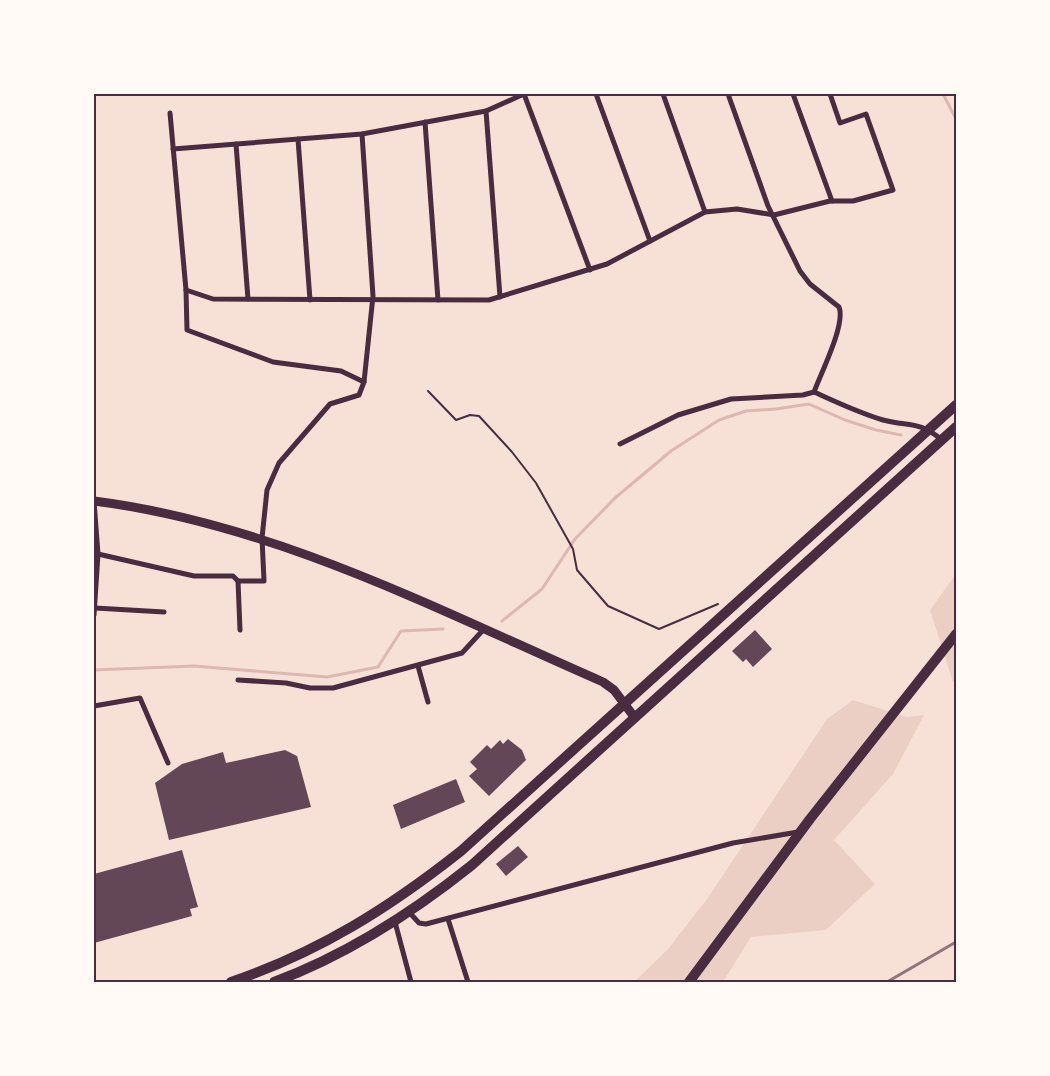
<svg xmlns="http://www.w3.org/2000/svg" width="1050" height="1076" viewBox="0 0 1050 1076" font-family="'Alegreya Sans',sans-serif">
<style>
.green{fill:#ebcfc5}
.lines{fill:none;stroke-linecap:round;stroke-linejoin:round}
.stream{stroke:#dcb8b0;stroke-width:3}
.building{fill:#644757}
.path{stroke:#4a2c40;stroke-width:2}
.minor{stroke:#4a2c40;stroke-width:5}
.secondary{stroke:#4a2c40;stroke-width:9}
.trunk{stroke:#4a2c40;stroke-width:10}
.rail{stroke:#8f747c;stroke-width:3}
.neatline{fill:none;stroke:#4a2c40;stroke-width:2}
</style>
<rect width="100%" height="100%" fill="#f7e1d7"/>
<!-- green -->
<g class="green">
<polygon points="956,574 956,678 953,682 930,610"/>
<polygon points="853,700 907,717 924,715 893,774 834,840 875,884 826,930 751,937 723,982 634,982 668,949 707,899 827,719"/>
</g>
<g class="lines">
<!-- stream -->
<g class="stream">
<polyline points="943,94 956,119"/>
<polyline points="502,621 542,589 575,539 615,498 671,451 719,420 746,411 776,409 809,404 845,420 876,430 901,435"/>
<polyline points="94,670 194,666 327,677 378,667 401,631 443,629"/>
</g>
</g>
<!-- building -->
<g class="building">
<polygon points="755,630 772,649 753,667 746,659 743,662 732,651"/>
<polygon points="508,739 522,750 526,760 489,796 469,776 477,769 470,762 487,745 491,749 500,740 503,744"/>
<polygon points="285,750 297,756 311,807 169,840 155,783 182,764 223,752 226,763"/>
<polygon points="456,779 465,802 401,829 393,805"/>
<polygon points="518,846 528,857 506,876 496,864"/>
<polygon points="182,850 198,907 190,909 192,916 94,943 94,874"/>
</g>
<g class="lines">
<!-- path -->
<polyline class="path" points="428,391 456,420 470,415 479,416 512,452 536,483 573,549 577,570 608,606 659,629 718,604"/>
<!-- minor -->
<g class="minor">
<polyline points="524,94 590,270"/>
<polyline points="596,94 650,241"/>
<polyline points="663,94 705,212"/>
<polyline points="793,94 832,201"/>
<polyline points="486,111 500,297"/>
<polyline points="170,113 186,290 187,330 273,362 341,371 364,382"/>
<polyline points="425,122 438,300"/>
<polyline points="298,139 310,300"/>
<polyline points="236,144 248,299"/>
<polyline points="173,149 362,134 486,111 524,94"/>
<polyline points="186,290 213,299 489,300 607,264 705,212 737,209 774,215 830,201 853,201 893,190 866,114 840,123 830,94"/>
<path d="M814,392C836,402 859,413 883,420C909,427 918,420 942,440"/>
<path d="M620,444L678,415L731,399L803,395L814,392C821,373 846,324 839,307L810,284L800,271L768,206L728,94"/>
<polyline points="98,554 194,576 233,576 238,581 264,581 262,538 267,490 279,463 330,404 359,395 364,382 373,296 362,134"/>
<polyline points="238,581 240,630"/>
<polyline points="95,608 164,612"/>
<polyline points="94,615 98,554 94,501"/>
<polyline points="418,666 428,702"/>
<polyline points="238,680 286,683 310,688 333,688 462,653 484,629"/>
<polyline points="94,706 140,698 168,763"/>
<polyline points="409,912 419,923 426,924 733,843 798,832"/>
<polyline points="448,919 468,982"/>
<polyline points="395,922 411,982"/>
</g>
<!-- secondary -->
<path class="secondary" d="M94,501C275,524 438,610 603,682L614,690L635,718"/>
<!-- trunk -->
<g class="trunk">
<path d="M231,982C319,952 389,908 461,851L956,405"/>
<path d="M274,982C347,955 412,913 472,865L956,427"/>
<polyline points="689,982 810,819 956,634"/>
</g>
<!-- rail -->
<polyline class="rail" points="887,982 956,942"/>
</g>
<!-- border -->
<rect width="1050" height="1076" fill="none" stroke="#fffaf5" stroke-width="190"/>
<rect x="95" y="95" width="860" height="886" class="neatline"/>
</svg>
